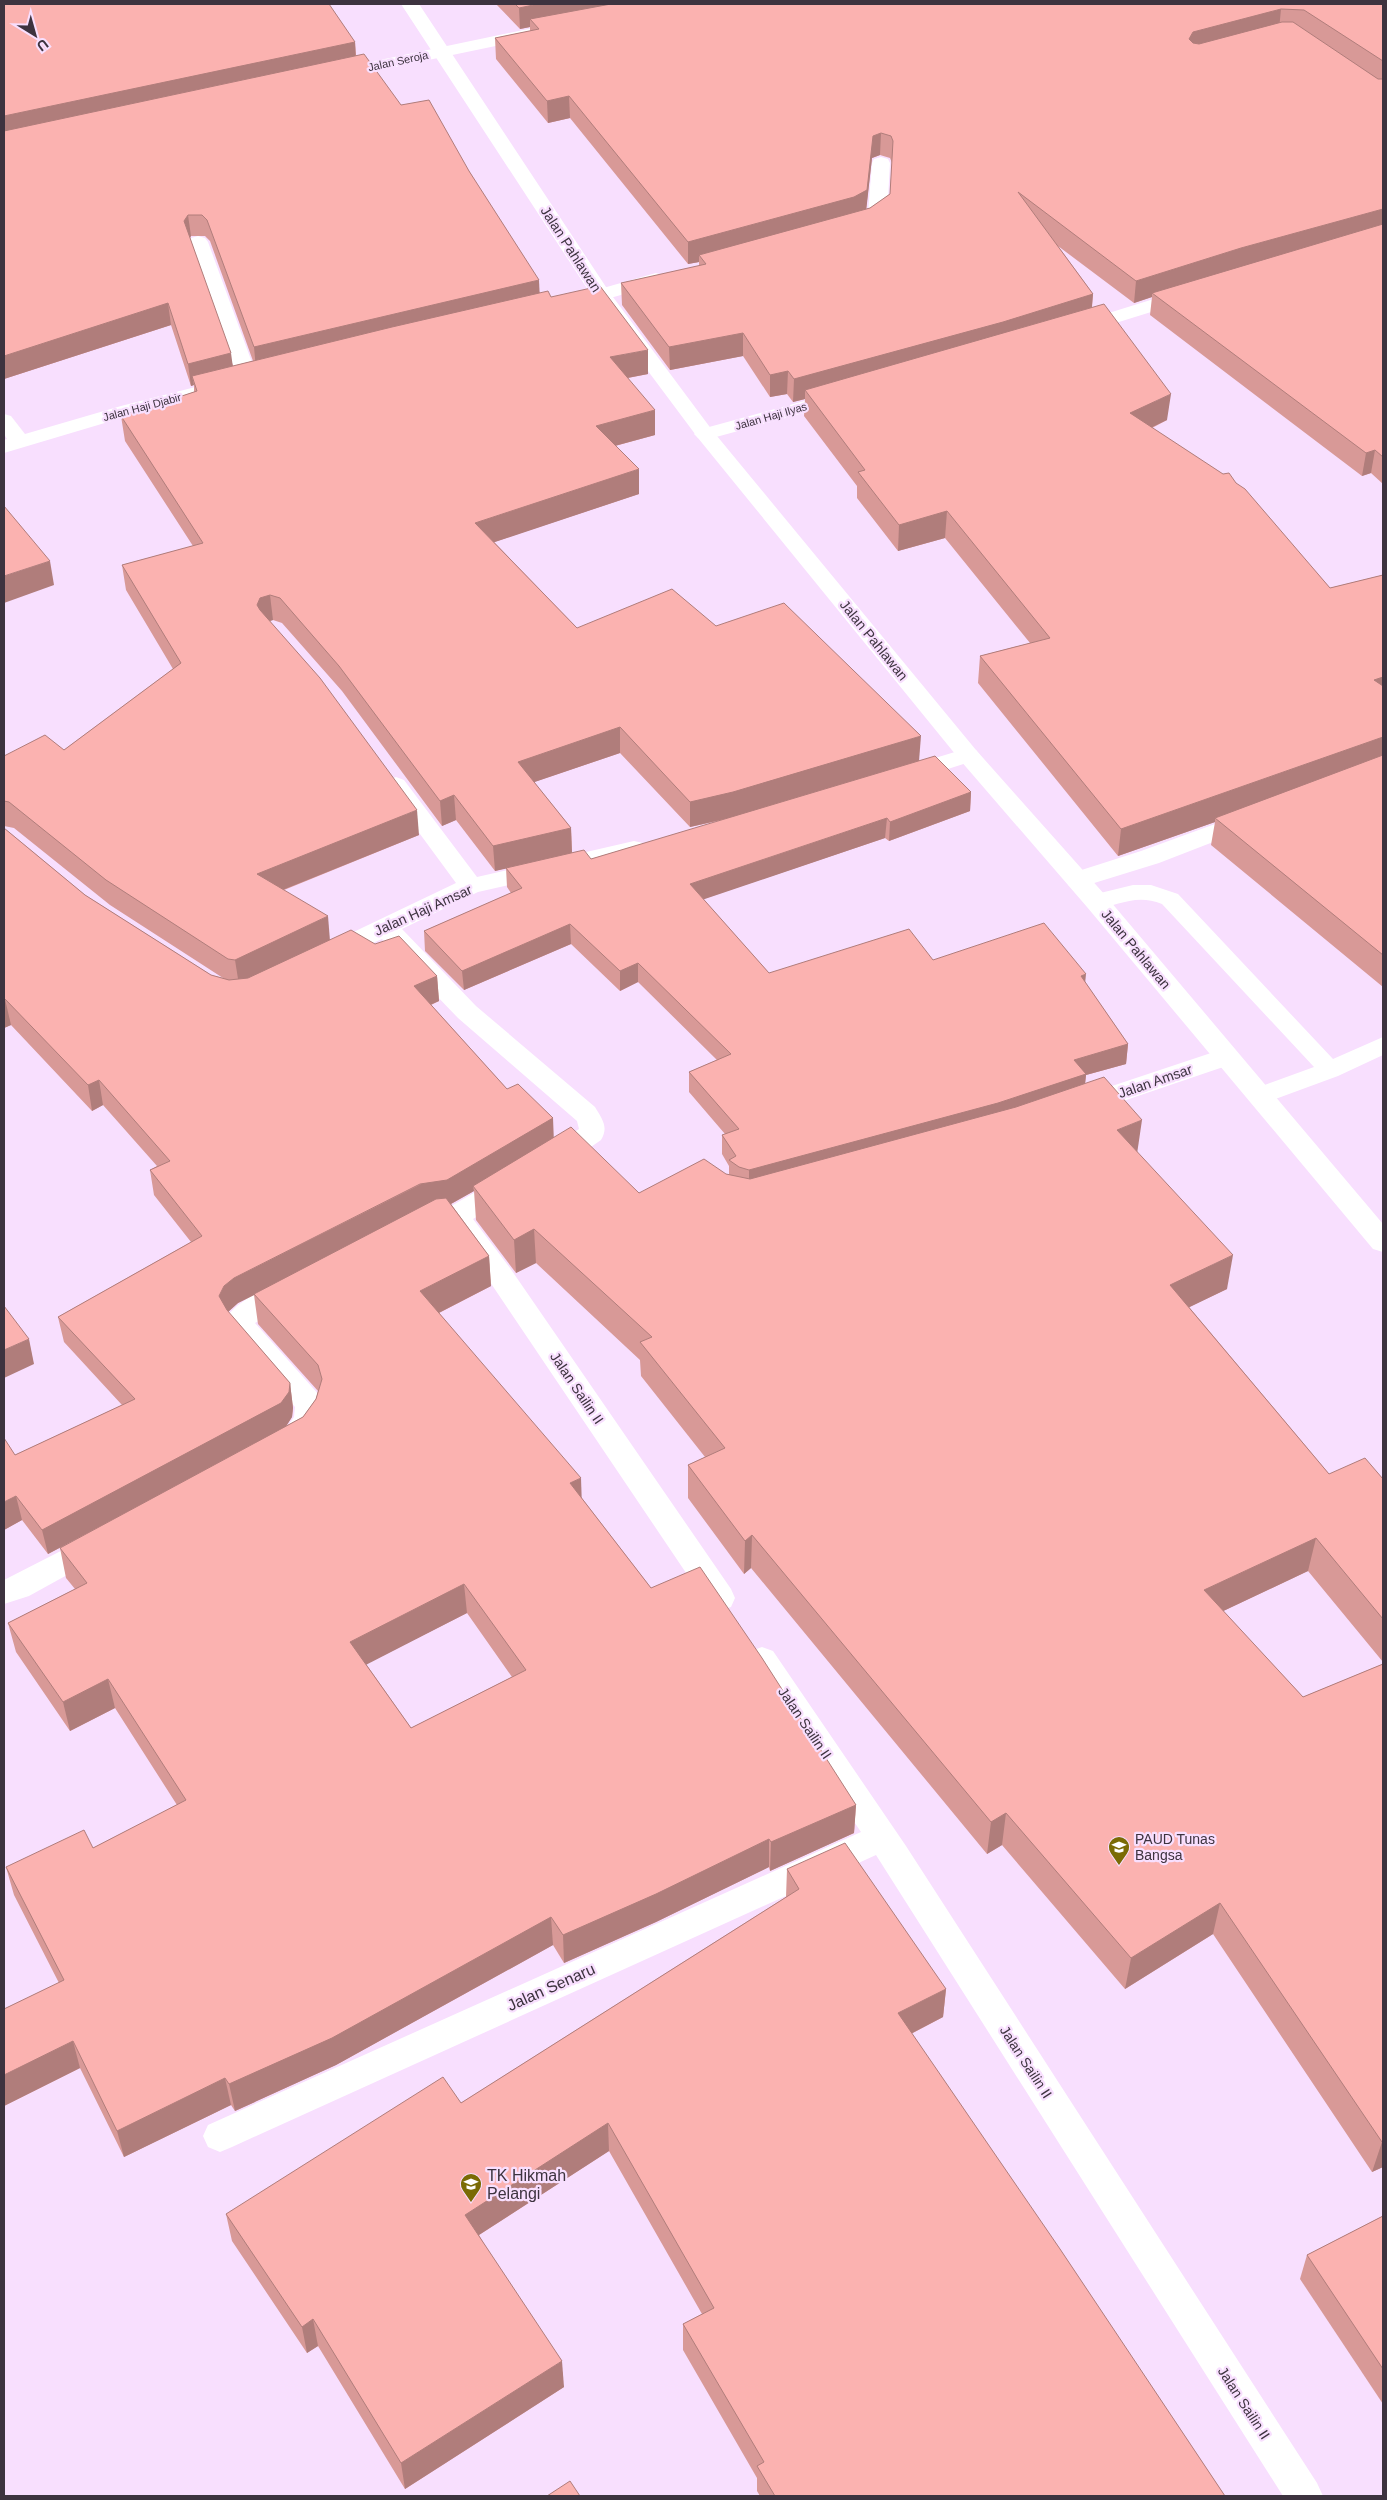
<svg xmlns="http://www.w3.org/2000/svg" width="1387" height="2500" viewBox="0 0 1387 2500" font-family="Arial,sans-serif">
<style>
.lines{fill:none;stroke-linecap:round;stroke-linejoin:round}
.service{fill:#fff;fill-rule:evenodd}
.minor{fill:#fff;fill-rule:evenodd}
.secondary{fill:#fff;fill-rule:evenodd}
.wall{fill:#d89997;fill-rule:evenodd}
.shaded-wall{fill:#b07d7b}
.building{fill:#fbb2b0;stroke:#b07d7b;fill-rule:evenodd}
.labels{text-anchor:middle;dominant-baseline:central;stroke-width:4.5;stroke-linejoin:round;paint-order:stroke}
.far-street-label{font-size:11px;fill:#3d333f;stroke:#f8dffe}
.street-label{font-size:14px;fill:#3d333f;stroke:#f8dffe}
.poi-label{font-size:14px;fill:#3d333f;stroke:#f8dffe;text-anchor:start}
.near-street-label{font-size:16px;fill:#3d333f;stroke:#f8dffe}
.near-poi-label{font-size:16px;fill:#3d333f;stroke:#f8dffe;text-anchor:start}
</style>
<rect width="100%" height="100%" fill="#f8dffe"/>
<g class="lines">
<!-- service -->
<path class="service" d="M1133,885H1151L1178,894L1333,1059L1383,1037V1055L1338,1076L1267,1102L1259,1104L1251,1102L1247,1096L1251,1090L1314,1067L1162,904C1130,891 1111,913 1088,906L1085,901L1088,896Z"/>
<!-- minor -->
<g class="minor">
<polygon points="533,28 539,29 542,33 539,37 337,79 331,78 328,74 331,70 337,69"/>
<path d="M881,157L888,159L890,163L887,216C880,226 862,233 850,230L847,226L850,222L868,213L872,163L874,159Z"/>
<polygon points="198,236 205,238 208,242 258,379 255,383 248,385 241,383 238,379 188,242 191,238"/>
<polygon points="656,273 663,275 666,279 663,283 575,308 568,306 565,302 568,298"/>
<polygon points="1186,289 1193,291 1196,295 1193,299 1077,335 1070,333 1067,329 1070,325"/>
<polygon points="219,381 226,383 229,387 226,391 135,414 4,453 4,440 7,439 4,434 4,414 11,416 25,434 121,406"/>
<polygon points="841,391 848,393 851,397 848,401 705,440 698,438 694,434 698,430"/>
<polygon points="968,748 976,750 980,755 976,760 907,782 899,779 895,774 899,769"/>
<path d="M396,777L404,780L477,877L634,841L643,843L646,849L643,855L634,857L478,892L402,929L476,1006L595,1107C602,1119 609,1127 601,1140C584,1151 563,1172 542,1166L538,1159L542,1152L579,1129L577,1121L458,1018L382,939L329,962L320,960L316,954L320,948L456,883L384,785L388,780Z"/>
<polygon points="1248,812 1257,815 1260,820 1257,825 1159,863 1078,888 1069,886 1066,880 1069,874 1141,851"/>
<polygon points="1226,1048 1235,1051 1239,1057 1235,1063 1082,1115 1073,1113 1069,1106 1073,1099"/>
<polygon points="506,1177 516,1180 520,1187 516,1194 473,1219 510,1268 731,1589 735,1598 731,1607 720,1610 709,1607 490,1282 442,1216 446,1209 496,1180"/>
<path d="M289,1281L299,1284L303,1291L299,1298L255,1323L320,1396C329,1413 314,1447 294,1449C291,1449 286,1447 283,1446L279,1438L294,1417L295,1407L232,1334L225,1320C236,1300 268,1287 289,1281Z"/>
<polygon points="96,1533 107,1537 111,1545 107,1553 29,1596 4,1604 4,1580"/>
<polygon points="762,1647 773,1651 906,1846 1317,2483 1323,2496 1283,2496 876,1855 232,2147 220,2152 208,2147 203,2136 208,2125 861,1832 751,1669 747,1660 751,1651"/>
</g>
<!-- secondary -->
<polygon class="secondary" points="401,4 419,4 610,293 712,430 976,750 1105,895 1383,1224 1383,1252 1373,1249 1087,907 960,760 698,438 592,296"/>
</g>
<!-- wall -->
<g class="wall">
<path d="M4,4L355,42L356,55L401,105L469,171L540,293L551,297L648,374L628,378L655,435L615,446L639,494L494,542L577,628L716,626L919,760L971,792L970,811L889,841L885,838L703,899L769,973L933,960L1085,982L1128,1044L1126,1064L1086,1075L1085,1084L1137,1152L1227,1289L1189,1307L1329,1474L1383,1479V1662L1308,1571L1223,1611L1303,1697L1383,1664V2167L1372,2172L1213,1934L1125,1989L1002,1845L987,1854L751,1568L744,1574L688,1498V1465L705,1457L641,1376L640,1360L536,1263L516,1273L476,1220L474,1191L451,1204L489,1256L491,1286L439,1313L651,1588L856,1805L854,1833L770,1871L769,1867L656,1922L564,1963L553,1945L336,2065L235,2111L231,2105L124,2157L80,2068L4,2106V2009L59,1983L14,1895L6,1867L93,1848L177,1805L115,1708L70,1731L16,1652L8,1623L75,1589L66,1578L60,1548L97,1528L48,1554L22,1520L4,1530L15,1455L122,1405L64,1342L58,1317L191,1242L154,1195L150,1170L157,1166L103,1105L92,1111L11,1025L4,1028V828L85,895L211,975L223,978L110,905L14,828L4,826V756L64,750L173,669L126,590L122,565L193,546L125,441L121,416L194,392V385L191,386L171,325L4,379ZM191,236H205L210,241L253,361L233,366L190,238ZM273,620L282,623L342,691L442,826L456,820L495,871L506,868L507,887L511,893L424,931L425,951L464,990L571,944L620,991L638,982L717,1060L689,1072V1092L725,1134L722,1135V1154L729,1166V1174H726L639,1193L553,1138V1118L507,1089L431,1005L439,1001L437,976L375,944L330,940L284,890L419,835L270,621ZM620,753L690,827L727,819L591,859L572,853L571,828L534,782ZM254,1295L258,1324L318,1391L316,1399L303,1417L286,1426L292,1417L293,1408L290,1383L228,1312L238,1303ZM467,1613L512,1677L411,1728L366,1664Z"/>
<path d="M496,4H1383V484L1371,473L1362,476L1150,315L1152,297L1134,303L1058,246L1093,294L1092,307L1167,420L1152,428L1236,483L1330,588L1383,575V987L1211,845L1215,822L1118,856L978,683L980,656L1030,643L945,538L898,551L857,498V486L804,416L805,399L793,402L787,394L770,397L743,356L670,370L622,305L621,283L699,266V262L688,264L570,118L548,123L496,59L495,38L530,31V27L520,29ZM880,155L890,158L892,163L890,194L870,208L866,209L872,158Z"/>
<polygon points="787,1869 946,1989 943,2017 911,2034 1225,2496 760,2496 757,2491 757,2478 683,2350 683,2324 702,2314 609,2151 479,2235 564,2387 405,2489 318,2346 307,2353 232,2241 226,2214 461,2103 786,1897"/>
<polygon points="1383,2216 1383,2404 1300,2279 1307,2255"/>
</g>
<!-- shaded-wall -->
<g class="shaded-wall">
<polygon points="538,4 649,4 530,19 530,27 520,29 519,8"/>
<polygon points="1281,9 1279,30 1191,53 1189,39 1193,32"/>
<polygon points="355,42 356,62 4,138 4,116"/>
<polygon points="569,96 570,118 548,123 547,101"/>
<polygon points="881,133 880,155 872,158 866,212 699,255 699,262 688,264 688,242 873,136"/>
<polygon points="1383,209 1383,230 1152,293 1152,297 1134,303 1136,281 1241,248"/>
<polygon points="188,215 191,236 186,243 184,221"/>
<polygon points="539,280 540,302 256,369 254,347"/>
<polygon points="1093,294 1091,316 805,390 805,399 793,402 794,379"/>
<polygon points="168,303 171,325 4,379 4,356"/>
<polygon points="743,333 743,356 670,370 669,347"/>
<polygon points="648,350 648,374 611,381 610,357"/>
<polygon points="231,353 234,375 192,376 194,385 191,386 188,364"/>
<polygon points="788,371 787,394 770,397 770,375"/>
<polygon points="1171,394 1167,420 1127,439 1130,413"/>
<polygon points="655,410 655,435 596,451 596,426"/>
<polygon points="1375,450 1371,473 1362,476 1366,453"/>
<polygon points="639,469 639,494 477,548 475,523"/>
<polygon points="947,511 945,538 898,551 899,525"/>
<polygon points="50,561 54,585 4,603 4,576"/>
<polygon points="270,595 273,620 263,623 257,605 260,598"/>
<polygon points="1383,677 1383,702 1374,680"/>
<polygon points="620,727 620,753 520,787 518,762"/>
<polygon points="921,736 919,761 733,817 690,827 690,802"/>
<polygon points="1383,737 1383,762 1215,818 1215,822 1118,856 1121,829"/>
<polygon points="971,792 970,811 889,841 890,822"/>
<polygon points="454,795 456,820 442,826 440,801"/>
<polygon points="417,810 419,835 260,899 257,874"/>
<polygon points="887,818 885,838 690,904 690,884"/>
<polygon points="571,828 572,854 495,871 493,846"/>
<polygon points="328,916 330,941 239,985 235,960"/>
<polygon points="570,924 571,944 464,990 462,971"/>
<polygon points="638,963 638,982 620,991 620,971"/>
<polygon points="1086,974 1084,994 1081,976"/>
<polygon points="437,976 439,1001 416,1011 414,986"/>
<polygon points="5,999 11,1025 4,1028 4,1000"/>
<polygon points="1128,1044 1126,1064 1086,1075 1084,1093 749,1189 749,1170 1074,1060"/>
<polygon points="99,1080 103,1105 92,1111 88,1085"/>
<polygon points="553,1118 554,1143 473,1186 474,1191 449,1205 254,1294 254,1295 238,1303 228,1312 223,1321 219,1296 224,1286 234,1278"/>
<polygon points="1142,1120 1137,1154 1117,1130"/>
<polygon points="534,1229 536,1263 516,1273 514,1240"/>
<polygon points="1233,1255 1227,1289 1165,1319 1170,1285"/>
<polygon points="489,1256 491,1286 423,1321 420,1291"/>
<polygon points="29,1339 34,1364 4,1378 4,1350"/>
<polygon points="290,1383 293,1408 292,1417 285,1428 48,1554 42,1530"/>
<polygon points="581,1478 582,1507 570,1483"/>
<polygon points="16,1496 22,1520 4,1530 4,1502"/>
<polygon points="752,1535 751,1568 744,1574 745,1541"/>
<polygon points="1316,1538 1308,1571 1198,1623 1204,1590"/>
<polygon points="464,1584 467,1613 354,1671 350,1642"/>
<polygon points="108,1679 115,1708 70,1731 63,1702"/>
<polygon points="856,1805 854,1833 770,1871 771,1842"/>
<polygon points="1006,1813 1002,1845 987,1854 991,1822"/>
<polygon points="769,1839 769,1867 656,1922 564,1963 563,1935"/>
<polygon points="1220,1903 1213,1934 1125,1989 1131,1958"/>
<polygon points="551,1917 553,1945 336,2065 235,2111 229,2084"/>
<polygon points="946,1989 943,2017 895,2042 898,2013"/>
<polygon points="73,2041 80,2068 4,2106 4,2075"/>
<polygon points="225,2078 231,2105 124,2157 117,2131"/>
<polygon points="608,2123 609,2151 468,2242 465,2215"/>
<polygon points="1383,2141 1383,2167 1372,2172 1382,2142"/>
<polygon points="313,2319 318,2346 307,2353 302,2327"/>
<polygon points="562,2361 564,2387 405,2489 401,2463"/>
</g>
<!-- building -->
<g class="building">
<polygon points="4,4 329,4 355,42 4,116"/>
<polygon points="515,4 538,4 519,8"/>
<polygon points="611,4 1383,4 1383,61 1304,10 1281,9 1193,32 1189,39 1193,43 1199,44 1282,22 1293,22 1378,79 1383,79 1383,209 1241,248 1136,281 1018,192 1093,294 1003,322 794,379 788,371 770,375 743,333 669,347 621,283 706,264 699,255 870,208 890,194 893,141 891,136 881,133 873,136 867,190 854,197 688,242 569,96 547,101 495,38 539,29 530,19"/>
<polygon points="364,54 401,105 429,100 469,171 539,280 254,347 207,220 202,215 188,215 184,221 231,353 188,364 168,303 4,356 4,131"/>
<polygon points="1383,224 1383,457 1375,450 1366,453 1152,293"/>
<polygon points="600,286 648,350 610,357 655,410 596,426 639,469 475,523 577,628 672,589 716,626 784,603 921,736 733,792 690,802 620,727 518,762 571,828 493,846 454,795 440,801 339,666 280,598 270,595 260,598 257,605 260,610 320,678 417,810 257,874 328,916 235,960 228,959 106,880 9,802 4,801 4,756 45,735 64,750 181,663 122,565 203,543 121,416 197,391 192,376 392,327 548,291 551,297"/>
<polygon points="1104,304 1171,394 1130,413 1223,474 1229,473 1236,483 1245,489 1330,588 1383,575 1383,677 1374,680 1383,686 1383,737 1121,829 980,656 1050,638 947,511 899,525 858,472 865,470 805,390"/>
<polygon points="4,506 50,561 4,576"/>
<polygon points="1383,755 1383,955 1215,818"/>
<polygon points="935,756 971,792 890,822 887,818 690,884 769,973 909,929 933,960 1044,923 1086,974 1081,976 1128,1044 1074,1060 1086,1074 998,1103 749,1170 739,1167 729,1160 736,1156 722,1135 739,1129 689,1072 731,1054 638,963 620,971 570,924 462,971 424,931 522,888 506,868 584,850 591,859"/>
<polygon points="4,828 85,895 211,975 229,980 248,978 351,930 375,944 399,936 437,976 414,986 507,1089 518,1084 553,1118 447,1180 420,1184 234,1278 224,1286 219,1296 227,1310 290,1383 289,1392 281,1403 42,1530 16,1496 4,1502 4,1438 15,1455 135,1399 58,1317 202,1236 150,1170 170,1161 99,1080 88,1085 5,999 4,1000"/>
<polygon points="1104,1077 1142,1120 1117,1130 1233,1255 1170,1285 1329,1474 1365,1458 1383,1479 1383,1619 1316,1538 1204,1590 1303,1697 1383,1664 1383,2141 1382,2142 1220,1903 1131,1958 1006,1813 991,1822 752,1535 745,1541 688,1465 725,1448 640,1342 652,1337 534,1229 514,1240 473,1186 571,1127 639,1193 704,1159 726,1174 750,1179 1016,1107"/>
<path d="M446,1198L489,1256L420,1291L581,1478L570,1483L651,1588L700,1567L762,1658L856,1805L771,1842L769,1839L656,1894L563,1935L551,1917L332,2038L229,2084L225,2078L117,2131L73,2041L4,2075V2009L64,1980L6,1867L84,1830L93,1848L186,1800L108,1679L63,1702L8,1623L87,1583L60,1548L303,1417L316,1399L322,1379L318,1365L254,1294L436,1199ZM464,1584L526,1670L411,1728L350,1642Z"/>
<polygon points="4,1306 29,1339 4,1350"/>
<polygon points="845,1843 946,1989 898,2013 1060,2249 1225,2496 775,2496 757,2466 764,2462 683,2324 714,2308 608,2123 465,2215 562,2361 401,2463 313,2319 302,2327 226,2214 443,2077 461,2103 799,1889 787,1869"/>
<polygon points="1383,2216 1383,2369 1307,2255"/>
<polygon points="570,2481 580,2496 547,2496"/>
</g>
<!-- icons -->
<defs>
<g id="school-pin" transform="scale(1.125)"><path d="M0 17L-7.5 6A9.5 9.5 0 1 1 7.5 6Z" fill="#7a6b05" stroke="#f8dffe"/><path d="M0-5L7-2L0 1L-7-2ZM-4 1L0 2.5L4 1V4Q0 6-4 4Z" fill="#fff"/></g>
</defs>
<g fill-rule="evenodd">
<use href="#school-pin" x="1119" y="1847"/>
<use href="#school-pin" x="471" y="2184"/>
</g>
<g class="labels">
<!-- far-street labels -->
<g class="far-street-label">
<text transform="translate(398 61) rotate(-12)">Jalan Seroja</text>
<text transform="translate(142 407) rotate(-15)">Jalan Haji Djabir</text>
<text transform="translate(771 416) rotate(-16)">Jalan Haji Ilyas</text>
</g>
<!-- street labels -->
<g class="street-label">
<text transform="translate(571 249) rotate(57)">Jalan Pahlawan</text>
<text transform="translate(874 640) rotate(51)">Jalan Pahlawan</text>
<text transform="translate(423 910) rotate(-24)">Jalan Haji Amsar</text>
<text transform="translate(1136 949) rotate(50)">Jalan Pahlawan</text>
<text transform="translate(1155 1081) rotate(-19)">Jalan Amsar</text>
<text transform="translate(577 1388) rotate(56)">Jalan Sailin II</text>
<text transform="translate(805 1723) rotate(56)">Jalan Sailin II</text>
<text transform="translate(1026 2062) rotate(57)">Jalan Sailin II</text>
<text transform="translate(1244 2403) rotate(57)">Jalan Sailin II</text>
</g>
<!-- poi labels -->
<g class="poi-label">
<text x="1135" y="1839">PAUD Tunas<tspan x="1135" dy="16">Bangsa</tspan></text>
</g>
<!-- near-street labels -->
<g class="near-street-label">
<text transform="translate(551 1987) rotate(-24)">Jalan Senaru</text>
</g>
<!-- near-poi labels -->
<g class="near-poi-label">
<text x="487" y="2175">TK Hikmah<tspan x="487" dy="18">Pelangi</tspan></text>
</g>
</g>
<!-- border -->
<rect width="1387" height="2500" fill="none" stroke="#3d333f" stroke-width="10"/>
<!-- north arrow -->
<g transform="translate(35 35) rotate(143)" stroke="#f8dffe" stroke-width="4" paint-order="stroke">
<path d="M0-4L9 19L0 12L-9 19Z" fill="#3d333f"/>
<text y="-8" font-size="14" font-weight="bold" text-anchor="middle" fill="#3d333f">U</text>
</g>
</svg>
